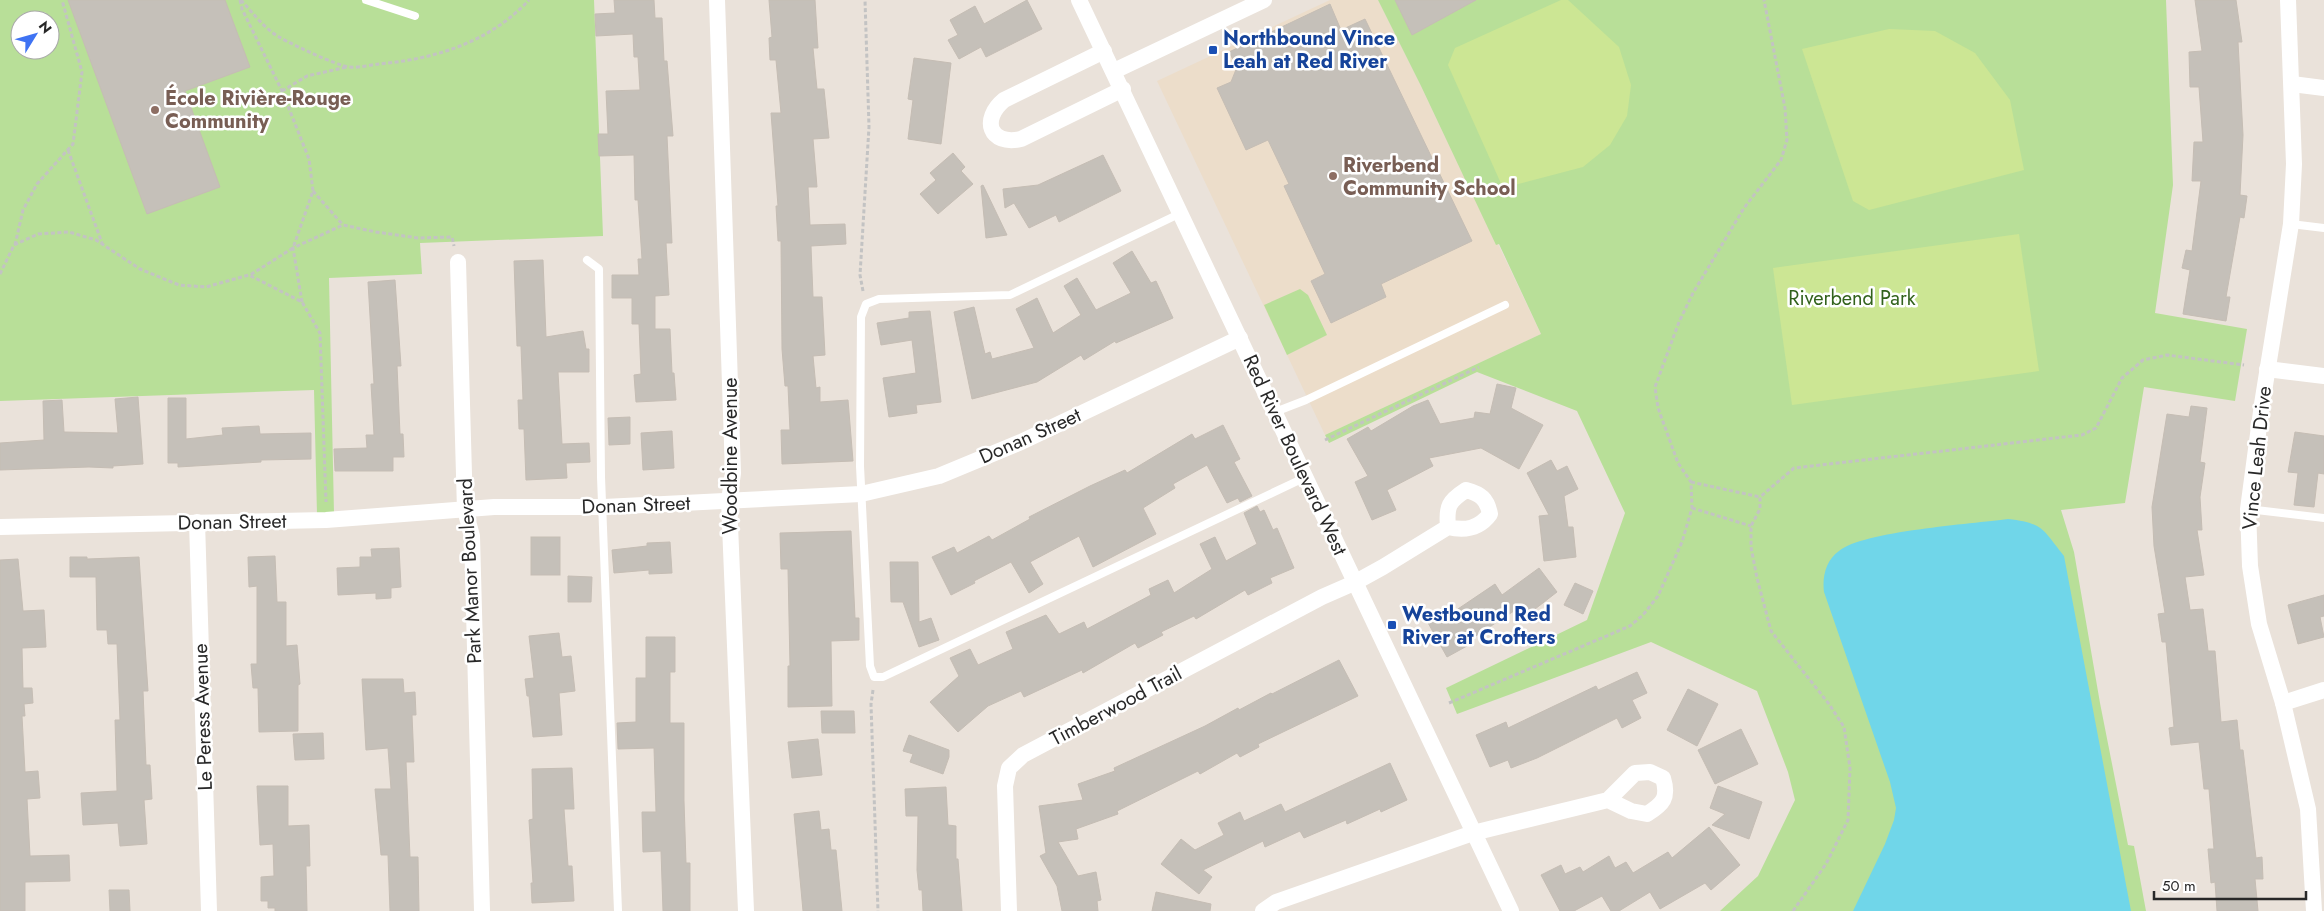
<svg xmlns="http://www.w3.org/2000/svg" width="2324" height="911" viewBox="0 0 2324 911" font-family="Jost,sans-serif">
<style>
.education{fill:#ecddca}
.green{fill:#b8df98;fill-rule:evenodd}
.pitch{fill:#cce694}
.water{fill:#70d6e9}
.building{fill:#c5c0b9;stroke:#c5bdb4}
.lines{fill:none;stroke-linecap:round;stroke-linejoin:round}
.path{stroke:#c3c3c3;stroke-width:3;stroke-dasharray:4 2.5;stroke-linecap:butt}
.lane{stroke:#fff;stroke-width:8}
.street{stroke:#fff;stroke-width:16}
.transit-dot{fill:#1a4fb4;stroke:#fff;stroke-width:2}
.education-dot{fill:#8d6e63;stroke:#fff;stroke-width:2}
.labels{text-anchor:middle;dominant-baseline:central;stroke-width:5;stroke-linejoin:round;paint-order:stroke}
.transit-label{font-size:20px;font-weight:bold;fill:#164399;stroke:#fff;text-anchor:start}
.education-label{font-size:20px;font-weight:bold;fill:#785e54;stroke:#fff;text-anchor:start}
.park-label{font-size:20px;fill:#32621c;stroke:#fff}
.street-label{font-size:20px;fill:#282828;stroke:#fff}
</style>
<rect width="100%" height="100%" fill="#eae2da"/>
<!-- education -->
<polygon class="education" points="1330,0 1378,0 1421,86 1496,244 1498,244 1541,334 1325,435 1157,81"/>
<!-- green -->
<g class="green">
<path d="M0,0H594L603,236L420,243L422,274L329,278L334,513L317,514L314,390L0,401ZM20,20H50V50H20Z"/>
<polygon points="1378,0 2166,0 2173,185 2155,313 2247,329 2235,401 2144,387 2125,503 2061,510 2074,552 2100,703 2128,845 2134,846 2146,911 1720,911 1758,876 1795,800 1788,772 1757,691 1651,642 1457,714 1446,688 1587,620 1625,513 1577,411 1477,372 1329,443 1325,435 1541,334 1499,244 1496,245 1421,86"/>
<polygon points="1300,289 1308,295 1327,335 1287,355 1264,305"/>
</g>
<!-- pitch -->
<g class="pitch">
<polygon points="1561,0 1568,0 1619,47 1631,85 1627,116 1610,145 1583,167 1503,188 1448,65 1455,48"/>
<polygon points="1889,29 1935,31 1975,53 2010,100 2024,170 1869,210 1853,201 1802,49"/>
<polygon points="2019,234 2039,371 1792,405 1773,268"/>
</g>
<!-- water -->
<path class="water" d="M2008,519C2044,523 2043,530 2064,556L2131,911H1853L1885,844L1894,820L1896,808L1890,782L1824,592C1822,577 1826,560 1839,551C1863,531 1972,524 2008,519Z"/>
<!-- building -->
<g class="building">
<polygon points="68,0 225,0 250,67 185,91 220,187 147,214"/>
<polygon points="614,0 654,0 655,18 662,18 664,61 667,61 673,136 667,136 672,243 666,243 669,295 655,296 655,329 670,329 672,373 674,373 676,400 636,402 634,375 641,374 639,324 632,324 632,298 612,298 612,275 639,275 638,259 642,259 638,200 635,200 634,155 599,156 598,134 608,134 606,91 640,90 638,57 634,57 633,34 596,36 595,14 615,13"/>
<polygon points="769,0 815,0 818,48 813,48 817,89 824,89 829,138 813,139 817,187 808,187 810,225 845,224 846,244 811,246 813,297 822,297 825,355 813,356 816,388 820,387 820,402 848,400 853,461 782,464 781,430 790,430 788,386 785,386 782,349 781,241 778,241 776,206 778,206 771,113 781,113 776,60 770,60 769,38 772,37"/>
<polygon points="1027,0 1042,29 986,57 981,47 959,59 948,40 958,35 950,20 975,6 984,24"/>
<polygon points="1395,0 1476,0 1412,35"/>
<polygon points="2195,0 2236,0 2242,42 2238,42 2243,135 2240,195 2247,196 2244,218 2240,217 2226,297 2230,297 2226,321 2183,314 2190,270 2182,268 2186,250 2192,251 2201,181 2192,181 2194,142 2203,142 2199,87 2190,87 2189,52 2202,51"/>
<polygon points="1330,4 1341,30 1365,19 1472,241 1381,284 1386,297 1331,323 1311,281 1325,274 1284,186 1289,184 1268,140 1246,150 1217,88 1231,82 1237,67 1229,52"/>
<polygon points="914,58 951,63 941,144 908,139 913,100 908,99"/>
<polygon points="953,153 965,167 961,171 973,184 938,214 920,194 936,180 930,173"/>
<polygon points="1103,155 1121,191 1059,222 1056,215 1029,228 1014,203 1005,208 1003,189 1038,185"/>
<polygon points="983,185 1007,235 986,238 981,186"/>
<polygon points="1132,251 1151,283 1156,281 1173,318 1116,343 1115,341 1084,360 1081,355 1037,382 972,399 954,312 974,307 985,354 990,352 992,359 1034,348 1016,309 1037,298 1053,333 1081,315 1064,286 1077,278 1096,310 1131,293 1113,263"/>
<polygon points="543,260 546,337 583,331 586,349 589,349 589,372 558,372 562,444 589,443 590,462 566,463 567,478 526,480 524,429 519,429 518,400 523,400 521,346 517,346 514,261"/>
<polygon points="395,280 401,366 397,366 400,434 403,434 404,457 393,457 393,471 335,471 334,449 367,448 366,435 374,435 371,384 374,384 368,282"/>
<polygon points="930,311 941,402 916,405 917,413 889,417 883,378 916,373 912,340 881,345 877,323 909,318 909,312"/>
<polygon points="1497,384 1516,388 1511,408 1543,425 1519,469 1481,448 1429,458 1433,466 1387,490 1396,510 1372,520 1355,482 1368,476 1347,439 1368,427 1371,431 1413,406 1428,400 1440,424 1474,418 1475,412 1490,414"/>
<polygon points="138,397 143,464 113,466 113,468 89,467 0,470 0,443 44,440 43,401 62,400 64,432 118,433 115,399"/>
<polygon points="168,398 186,398 186,439 223,435 222,428 259,426 260,434 311,433 311,459 261,460 261,462 178,467 178,463 168,463"/>
<polygon points="2191,406 2207,408 2200,462 2205,463 2200,497 2202,530 2197,530 2204,575 2185,577 2190,610 2203,609 2208,651 2215,651 2221,722 2237,720 2240,750 2243,750 2256,858 2262,857 2263,879 2255,879 2258,911 2217,911 2215,882 2211,883 2208,849 2214,849 2209,789 2204,789 2199,742 2171,745 2169,728 2174,727 2166,642 2162,642 2158,614 2165,613 2154,546 2152,507 2167,414 2189,417"/>
<polygon points="630,417 630,444 609,445 608,418"/>
<polygon points="1223,425 1240,459 1234,462 1252,496 1240,502 1238,498 1227,503 1207,465 1173,484 1175,488 1143,508 1156,534 1112,557 1093,567 1079,536 1030,562 1043,584 1029,593 1011,562 974,581 975,583 951,595 932,557 954,547 957,553 989,536 992,540 1030,519 1029,517 1090,486 1125,470 1127,473 1192,434 1195,439"/>
<polygon points="672,431 674,468 643,470 641,433"/>
<polygon points="2295,432 2324,436 2324,474 2318,473 2314,507 2294,505 2298,473 2288,472"/>
<polygon points="1551,460 1557,471 1567,466 1578,489 1564,496 1568,527 1573,527 1576,557 1544,561 1539,516 1549,515 1527,473"/>
<polygon points="1257,506 1260,512 1264,510 1273,530 1277,528 1294,568 1270,578 1272,583 1248,595 1245,590 1196,619 1194,616 1161,632 1163,635 1138,648 1135,643 1083,673 1082,670 1024,697 1021,691 988,706 958,732 930,702 959,676 950,658 970,649 978,665 1013,649 1006,632 1046,615 1059,634 1084,622 1087,629 1151,595 1149,589 1168,580 1174,593 1212,569 1200,544 1215,537 1226,561 1257,544 1244,513"/>
<polygon points="851,531 855,618 859,618 859,640 831,641 832,706 788,707 788,666 790,666 788,569 781,569 780,533"/>
<rect x="531" y="537" width="29" height="38"/>
<polygon points="670,542 672,573 649,574 649,570 614,573 612,550 647,546 647,543"/>
<polygon points="399,548 401,587 391,588 391,598 376,599 376,593 338,595 337,568 360,567 360,557 372,557 371,549"/>
<polygon points="275,556 277,602 286,602 286,646 297,645 300,684 298,685 298,731 259,732 258,688 253,688 251,664 257,664 257,586 249,587 248,557"/>
<polygon points="70,557 87,557 87,559 139,557 148,691 143,691 146,765 150,765 152,799 144,800 147,844 120,846 118,823 83,825 81,793 117,791 115,720 120,720 117,644 108,644 107,630 97,630 96,577 70,577"/>
<polygon points="18,559 23,611 44,610 46,647 22,648 23,688 32,688 33,703 24,704 25,716 22,716 25,772 38,771 40,798 27,799 30,856 69,855 70,881 25,882 25,911 0,911 0,560"/>
<polygon points="890,562 918,562 919,622 931,618 939,640 919,647 903,602 891,602"/>
<polygon points="1539,568 1557,592 1526,616 1520,607 1465,643 1467,646 1447,657 1427,621 1447,610 1449,615 1495,584 1502,595"/>
<polygon points="568,576 592,577 591,602 568,602"/>
<polygon points="1575,583 1593,591 1583,614 1564,605"/>
<polygon points="2324,595 2324,616 2320,617 2324,637 2298,644 2288,605"/>
<polygon points="559,633 562,657 571,656 575,691 559,693 562,735 533,737 529,696 527,696 525,679 534,678 529,636"/>
<polygon points="646,637 675,637 675,672 670,672 670,723 684,723 684,801 686,863 690,863 690,911 663,911 661,851 643,852 642,812 656,812 654,748 618,749 617,723 636,722 636,678 646,678"/>
<polygon points="1339,660 1358,696 1258,744 1259,747 1240,757 1237,753 1200,774 1198,771 1117,811 1118,814 1076,829 1078,839 1058,842 1078,876 1096,872 1101,900 1097,901 1098,911 1062,911 1057,886 1040,856 1046,853 1039,806 1083,800 1078,784 1115,771 1114,768 1205,726 1238,708 1239,710 1271,693 1272,694"/>
<polygon points="1637,672 1647,693 1632,700 1641,718 1622,728 1617,718 1537,758 1511,768 1508,760 1490,767 1476,735 1506,722 1508,728 1596,686 1598,690"/>
<polygon points="362,679 403,679 404,693 415,692 416,715 412,715 414,762 406,762 410,857 418,857 419,911 390,911 388,855 381,855 375,789 391,789 388,748 366,750"/>
<polygon points="1688,689 1718,704 1697,746 1667,730"/>
<polygon points="821,711 854,711 855,733 822,733"/>
<polygon points="1741,729 1758,764 1715,784 1698,750"/>
<polygon points="323,733 324,759 295,760 293,734"/>
<polygon points="909,735 949,750 949,757 943,774 910,762 913,754 903,751"/>
<polygon points="818,739 822,775 792,778 788,742"/>
<polygon points="1390,763 1407,800 1381,812 1380,809 1347,824 1346,820 1304,838 1300,831 1265,847 1263,841 1203,870 1212,877 1199,894 1161,864 1181,839 1195,850 1224,835 1218,823 1240,812 1244,821 1281,804 1285,812"/>
<polygon points="572,768 574,809 564,809 568,866 572,866 574,901 532,903 531,883 533,883 529,820 533,819 532,769"/>
<polygon points="257,786 288,786 288,826 309,825 310,866 306,866 307,911 275,911 275,908 268,908 268,901 261,901 261,877 274,876 273,844 260,845"/>
<polygon points="1718,786 1762,802 1749,839 1712,825 1725,814 1710,808"/>
<polygon points="946,787 948,825 956,826 956,859 958,859 962,911 923,911 922,890 919,890 917,870 918,816 906,816 905,789"/>
<polygon points="819,811 821,830 829,829 831,850 836,850 842,911 803,911 794,814"/>
<polygon points="1709,827 1740,865 1711,890 1705,883 1660,909 1650,892 1619,911 1611,911 1602,896 1574,911 1560,911 1541,875 1561,865 1565,874 1580,867 1583,872 1609,856 1615,868 1626,862 1633,873 1668,852 1672,858"/>
<polygon points="109,890 129,890 130,911 110,911"/>
<polygon points="1156,892 1211,904 1210,911 1152,911"/>
</g>
<g class="lines">
<!-- path -->
<g class="path">
<polyline points="240,0 242,9 282,91 309,159 313,191 293,248 250,275"/>
<path d="M241,0C251,11 261,24 273,33C283,41 338,66 349,67C359,68 370,65 379,64C435,59 490,42 529,0"/>
<polyline points="282,91 307,76 347,67"/>
<polyline points="68,150 102,243"/>
<polyline points="313,191 343,225"/>
<polyline points="15,245 23,210 37,184 73,144 82,72 62,0"/>
<polyline points="0,274 14,245 38,234 69,232 96,240 140,269 179,285 206,287 249,275 302,302 320,333 326,502"/>
<polyline points="863,291 860,275 869,127 865,0"/>
<polyline points="302,302 293,248 343,225 376,232 418,238 452,237 454,246"/>
<polyline points="1325,440 1479,367"/>
<polyline points="1691,482 1760,497"/>
<polyline points="1692,508 1751,526"/>
<polyline points="873,690 871,704 878,911"/>
<polyline points="1449,703 1630,626 1643,615 1658,596 1682,542 1692,508 1691,482 1678,463 1658,408 1655,387 1679,322 1693,293 1744,208 1781,160 1787,140 1785,108 1764,0"/>
<polyline points="1793,911 1826,864 1848,820 1850,768 1844,727 1829,704 1771,631 1757,578 1751,547 1751,526 1760,509 1760,497 1794,468 2082,435 2096,428 2122,378 2143,360 2167,355 2244,365"/>
</g>
<!-- lane -->
<g class="lane">
<polyline points="366,0 415,16"/>
<polyline points="1181,213 1010,295 879,299 866,304 861,317 860,466 870,666 874,677 883,677 1306,477"/>
<polyline points="2291,224 2324,228"/>
<polyline points="587,260 599,269 601,477 618,911"/>
<polyline points="1275,412 1306,400 1505,305"/>
<polyline points="2248,509 2324,518"/>
</g>
<!-- street -->
<g class="street">
<polyline points="717,0 733,473 729,501 746,911"/>
<polyline points="1079,0 1511,911"/>
<polyline points="2288,0 2294,164 2291,224 2262,404 2248,509 2250,566 2259,624 2283,703 2308,809 2314,911"/>
<path d="M1104,51L1004,100C981,119 989,146 1021,139L1123,89"/>
<polyline points="1114,71 1264,0"/>
<polyline points="2292,84 2324,88"/>
<polyline points="458,262 465,510 472,536 482,911"/>
<polyline points="2267,369 2324,376"/>
<polyline points="197,522 209,911"/>
<polyline points="0,527 326,520 494,507 604,507 861,494 939,476 1021,442 1240,338"/>
<polyline points="2283,703 2324,690"/>
<path d="M1009,911L1005,786L1009,768L1023,755L1322,597L1354,583L1383,567L1448,527C1446,506 1449,501 1466,490C1481,494 1487,499 1490,514C1479,529 1465,531 1448,527"/>
<path d="M1263,911L1276,902L1473,833L1608,800L1635,773L1650,772L1663,778C1669,798 1663,804 1647,814L1631,811L1608,800"/>
</g>
</g>
<!-- markers -->
<g class="transit-dot">
<rect x="1208" y="45" width="10" height="10" rx="2.5"/>
<rect x="1387" y="620" width="10" height="10" rx="2.5"/>
</g>
<g class="education-dot">
<circle cx="155" cy="110" r="5"/>
<circle cx="1333" cy="176" r="5"/>
</g>
<g class="labels">
<!-- transit labels -->
<g class="transit-label">
<text x="1223" y="38">Northbound Vince<tspan x="1223" dy="23">Leah at Red River</tspan></text>
<text x="1402" y="614">Westbound Red<tspan x="1402" dy="23">River at Crofters</tspan></text>
</g>
<!-- education labels -->
<g class="education-label">
<text x="165" y="98">École Rivière-Rouge<tspan x="165" dy="23">Community</tspan></text>
<text x="1343" y="165">Riverbend<tspan x="1343" dy="23">Community School</tspan></text>
</g>
<!-- park labels -->
<g class="park-label">
<text x="1852" y="298">Riverbend Park</text>
</g>
<!-- street labels -->
<g class="street-label">
<text transform="translate(1030 436) rotate(-24)">Donan Street</text>
<text transform="translate(1295 455) rotate(65)">Red River Boulevard West</text>
<text transform="translate(730 456) rotate(-90)">Woodbine Avenue</text>
<text transform="translate(2257 458) rotate(-84)">Vince Leah Drive</text>
<text transform="translate(636 505) rotate(-2)">Donan Street</text>
<text transform="translate(232 522) rotate(-1)">Donan Street</text>
<text transform="translate(470 571) rotate(-93)">Park Manor Boulevard</text>
<text transform="translate(1116 706) rotate(-28)">Timberwood Trail</text>
<text transform="translate(203 717) rotate(-92)">Le Peress Avenue</text>
</g>
</g>
<!-- north arrow -->
<g transform="translate(35 35) rotate(53)"><circle r="24" fill="#ffffff" stroke="#a9a9a9"/>
<path d="M0-4L9 19L0 12L-9 19Z" fill="#3f73f3"/>
<text y="-8" font-size="14" font-weight="bold" text-anchor="middle" fill="#282828">N</text>
</g>
<!-- scale -->
<path d="M2154 891v8h152v-8" fill="none" stroke="#282828" stroke-width="2.5"/>
<text x="2162" y="891" font-size="15" fill="#282828" stroke="#ffffff" stroke-width="4" paint-order="stroke">50 m</text>
</svg>
